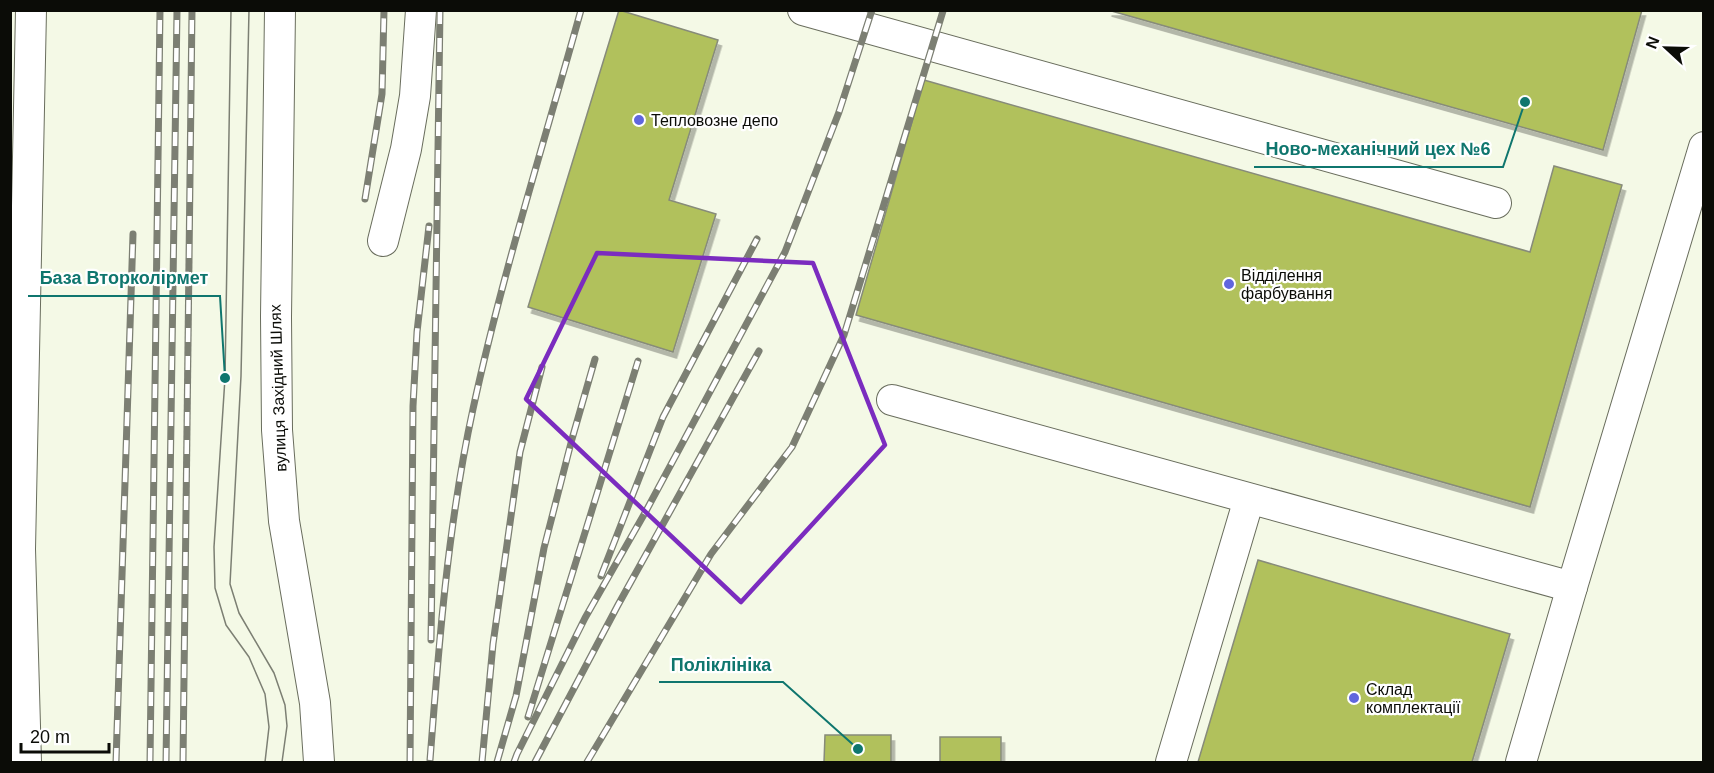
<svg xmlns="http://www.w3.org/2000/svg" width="1714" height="773" viewBox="0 0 1714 773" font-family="Arial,sans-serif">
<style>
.building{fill:#b1c15b;stroke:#878b7a;stroke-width:1.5;filter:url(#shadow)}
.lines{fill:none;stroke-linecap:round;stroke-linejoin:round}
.minor-casing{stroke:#696d5d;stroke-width:32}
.minor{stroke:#fff;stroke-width:30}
.tram{stroke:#7c7f73;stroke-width:1.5}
.rail-casing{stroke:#7c7f73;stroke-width:7}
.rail{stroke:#fff;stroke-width:4.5;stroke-dasharray:14;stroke-linecap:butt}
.marked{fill:none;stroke:#7b2cbf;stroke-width:4.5;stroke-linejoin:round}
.poi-dot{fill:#6066de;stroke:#fff;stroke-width:2}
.labels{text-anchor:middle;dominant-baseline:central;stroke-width:4.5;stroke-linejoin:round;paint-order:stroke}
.poi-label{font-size:16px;fill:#0b0c07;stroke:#fff;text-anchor:start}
.street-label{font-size:16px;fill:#0b0c07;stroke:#fff}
.leader{fill:none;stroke:#0f766e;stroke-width:2}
.callout-dot{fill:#0f766e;stroke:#fff;stroke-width:2}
.callout-label{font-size:18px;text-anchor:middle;font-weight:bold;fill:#0f766e;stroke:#fff;stroke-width:4.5;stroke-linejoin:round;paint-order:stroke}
</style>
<defs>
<filter id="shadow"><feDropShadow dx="3.5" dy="6" stdDeviation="0" flood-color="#0004"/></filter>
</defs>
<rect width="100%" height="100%" fill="#f4f9e6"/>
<!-- building -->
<g class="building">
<polygon points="619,10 718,40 669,200 716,214 673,352 528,307"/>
<polygon points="1108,10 1642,10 1603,150"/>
<polygon points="924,80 1530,252 1554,166 1622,185 1530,507 856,315"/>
<polygon points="1258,560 1510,634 1472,762 1198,762"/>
<polygon points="825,735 891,735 891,762 824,762"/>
<rect x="940" y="737" width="61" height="25"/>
</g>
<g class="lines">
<!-- minor casing -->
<g class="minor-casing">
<g id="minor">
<polyline points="280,10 276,317 277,430 284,521 315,703 319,762"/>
<polyline points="803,10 1496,203"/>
<polyline points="383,241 406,149 415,96 421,10"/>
<polyline points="892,400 1572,587 1704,147"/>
<polyline points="10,532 20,549 26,762"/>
<polyline points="20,549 31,10"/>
<polyline points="1171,762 1249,499"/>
<polyline points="1521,762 1572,587"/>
</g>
</g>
<!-- minor -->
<use href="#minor" class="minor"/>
<!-- tram -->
<g class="tram">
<polyline points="231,10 225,378 214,547 215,588 226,625 249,657 265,694 269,727 265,762"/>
<polyline points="249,10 241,376 230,584 239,613 274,673 285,705 287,726 282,762"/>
</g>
<!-- rail casing -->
<g class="rail-casing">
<g id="rail">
<polyline points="365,199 382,94 384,10"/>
<polyline points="601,576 663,417 757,239"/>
<polyline points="431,640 440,10"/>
<polyline points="528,717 638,361"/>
<path d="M430,760C439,642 448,524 473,409C502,275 544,143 581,10"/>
<polyline points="116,762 133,234"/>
<polyline points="150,762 160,10"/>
<polyline points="166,762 177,10"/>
<polyline points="183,762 192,10"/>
<polyline points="410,762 413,406 417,332 429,226"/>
<polyline points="482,762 493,644 520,452 542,367"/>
<polyline points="497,762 516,696 544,548 572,439 595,359"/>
<polyline points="514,762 517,754 585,618 646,511 785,252 839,112 872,10"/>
<polyline points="535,762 618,605 759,351"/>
<polyline points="587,762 711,554 792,447 844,335 943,11"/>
</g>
</g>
<!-- rail -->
<use href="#rail" class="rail"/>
</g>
<!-- marked area -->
<path class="marked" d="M597,253L813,263L885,445L741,602L526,399Z"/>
<!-- markers -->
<g class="poi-dot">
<circle cx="639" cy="120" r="6"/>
<circle cx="1229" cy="284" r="6"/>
<circle cx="1354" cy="698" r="6"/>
</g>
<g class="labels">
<!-- poi labels -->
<g class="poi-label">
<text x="651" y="120">Тепловозне депо</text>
<text x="1241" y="275">Відділення<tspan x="1241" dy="18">фарбування</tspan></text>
<text x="1366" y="689">Склад<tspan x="1366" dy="18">комплектації</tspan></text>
</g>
<!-- street labels -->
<g class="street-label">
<text transform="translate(278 388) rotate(-92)">вулиця Західний Шлях</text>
</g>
</g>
<!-- callouts -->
<path class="leader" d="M1525 102L1503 167H1254M225 378L220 296H28M858 749L783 682H659"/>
<g class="callout-dot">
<circle cx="1525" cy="102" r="6"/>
<circle cx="225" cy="378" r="6"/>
<circle cx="858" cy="749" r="6"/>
</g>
<g class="callout-label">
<text x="1378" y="155">Ново-механічний цех №6</text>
<text x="124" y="284">База Вторколірмет</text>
<text x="721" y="671">Поліклініка</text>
</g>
<!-- border -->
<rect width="1714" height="773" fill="none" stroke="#0b0c07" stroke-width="24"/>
<!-- north arrow -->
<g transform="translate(1666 48) rotate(292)" stroke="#ffffff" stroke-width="4.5" paint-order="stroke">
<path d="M0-4.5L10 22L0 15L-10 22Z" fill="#0b0c07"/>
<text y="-9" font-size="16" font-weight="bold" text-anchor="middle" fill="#0b0c07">N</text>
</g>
<!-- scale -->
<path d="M21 743v9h88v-9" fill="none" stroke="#0b0c07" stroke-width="3"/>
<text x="30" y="743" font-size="18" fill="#0b0c07" stroke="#ffffff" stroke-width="4.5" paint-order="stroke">20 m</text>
</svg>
